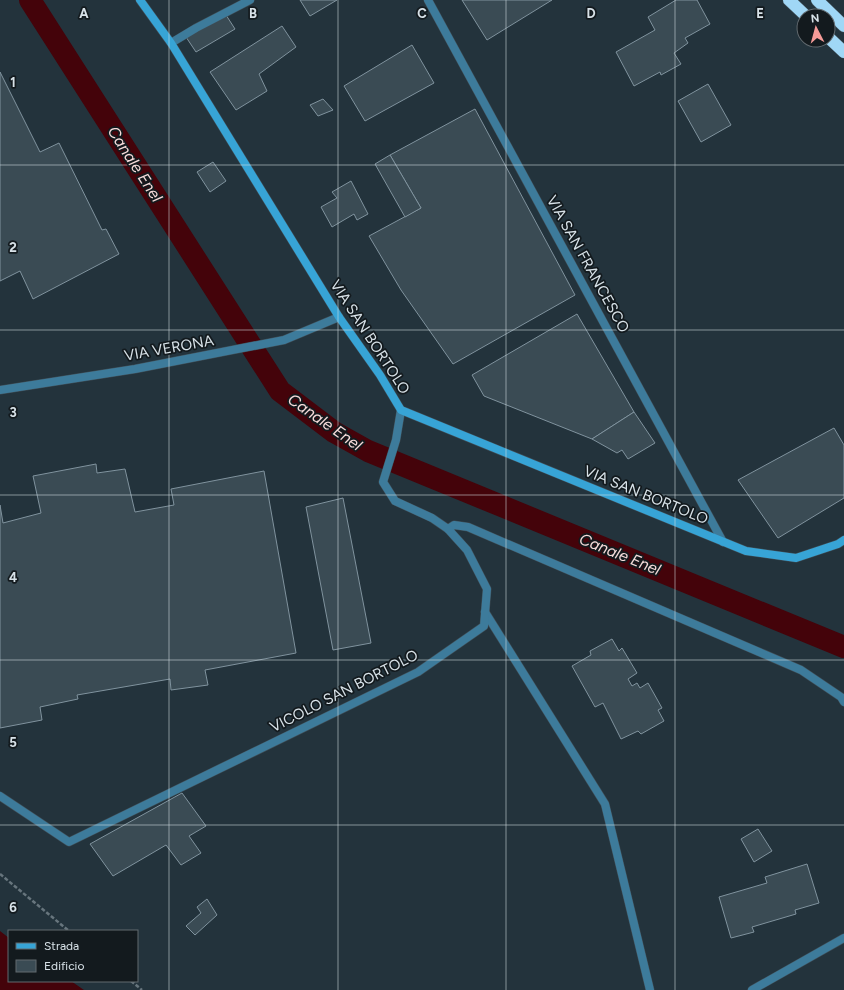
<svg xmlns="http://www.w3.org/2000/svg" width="844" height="990" viewBox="0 0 844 990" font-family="Figtree,sans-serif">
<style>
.water{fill:#44030a}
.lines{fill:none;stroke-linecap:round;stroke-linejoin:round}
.canal{stroke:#44030a;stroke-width:22}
.building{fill:#3a4b54;stroke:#80939e}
.lane-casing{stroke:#404f58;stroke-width:9}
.street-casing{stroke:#404f58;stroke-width:9}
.secondary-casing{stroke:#404f58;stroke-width:9}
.highway-casing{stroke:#404f58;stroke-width:13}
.path{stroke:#67757d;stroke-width:2.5;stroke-dasharray:4 2;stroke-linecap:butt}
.lane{stroke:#3d7b9b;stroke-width:8}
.street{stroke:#3d7b9b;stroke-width:8}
.secondary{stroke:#37a4d6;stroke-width:8}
.highway{stroke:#a0d7f6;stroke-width:12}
.grid{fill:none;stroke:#d8e2e8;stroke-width:1;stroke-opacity:0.55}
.labels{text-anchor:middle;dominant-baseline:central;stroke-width:3.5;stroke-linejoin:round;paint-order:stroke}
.street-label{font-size:15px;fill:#d8e2e8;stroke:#131a1e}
.water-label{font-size:16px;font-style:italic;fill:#f7dcdb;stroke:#131a1e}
.grid-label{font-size:13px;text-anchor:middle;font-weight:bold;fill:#d8e2e8;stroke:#131a1e;stroke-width:3.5;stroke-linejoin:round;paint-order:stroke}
</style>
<rect width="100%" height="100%" fill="#23333c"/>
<!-- water -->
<polygon class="water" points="0,931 9,938 9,981 71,981 84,990 0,990"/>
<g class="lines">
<!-- canal -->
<polyline class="canal" points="30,0 280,391 334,432 368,451 844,647"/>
</g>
<!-- building -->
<g class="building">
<polygon points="300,0 337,0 310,16"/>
<polygon points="462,0 552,0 487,40"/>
<polygon points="676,0 697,0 710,24 685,38 688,43 674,53 681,64 661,75 660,72 634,86 616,52 655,30 648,17"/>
<polygon points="226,15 235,29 196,52 186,37"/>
<polygon points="282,26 296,47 259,74 267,91 236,110 210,72"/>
<polygon points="412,45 434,83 365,121 344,86"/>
<polygon points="0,72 40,152 59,143 102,230 106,229 119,254 33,299 20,271 0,281"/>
<polygon points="708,84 731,125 701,142 678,101"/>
<polygon points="323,99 333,110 318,116 310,105"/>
<polygon points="475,109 575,295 453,364 401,290 369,236 421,208 390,155"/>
<polygon points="390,155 421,208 405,217 375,164"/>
<polygon points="213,162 226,181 210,192 197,172"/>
<polygon points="351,181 368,214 357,220 354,214 332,227 321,207 337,198 332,192"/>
<polygon points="577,314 634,412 592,439 484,396 472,375"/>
<polygon points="634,412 655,443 628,459 622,450 617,453 592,439"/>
<polygon points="834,428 844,445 844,498 778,538 738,480"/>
<polygon points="96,464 97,473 125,469 135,512 174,505 171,489 264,471 296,653 205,670 208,685 171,690 170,679 77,695 78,699 40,707 42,720 0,728 0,505 3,523 41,513 33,476"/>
<polygon points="343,498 371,643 333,650 306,507"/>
<polygon points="612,639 619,651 622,648 637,673 628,679 632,686 637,683 640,688 648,683 662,708 658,710 664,721 641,734 638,731 621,739 603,703 595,707 572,666 591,655 590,651"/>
<polygon points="182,793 206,826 189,836 201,853 181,865 166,845 113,876 90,844"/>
<polygon points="758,829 772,851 754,862 741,839"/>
<polygon points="807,864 819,903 795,910 796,914 752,927 754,932 731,938 719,897 767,883 765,877"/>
<polygon points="207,899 217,915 195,935 186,926 201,913 197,907"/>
</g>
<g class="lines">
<!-- lane casing -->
<g class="lane-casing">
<g id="lane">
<polyline points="448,529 454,525 468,527 801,670 841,697 844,702"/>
<polyline points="752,990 844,938"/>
</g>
</g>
<!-- street casing -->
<g class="street-casing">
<g id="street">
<polyline points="428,0 723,542"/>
<polyline points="171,43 196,28 250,0"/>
<polyline points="0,390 135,369 284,340 339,317"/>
<polyline points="485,612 605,804 650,990"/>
<polyline points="0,796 69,842 418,672 484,626 487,589 467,550 448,529 432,518 395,501 383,482 396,440 401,410"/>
</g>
</g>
<!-- secondary casing -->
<g class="secondary-casing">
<polyline id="secondary" points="140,0 171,43 339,317 380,375 401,410 746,551 796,558 838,544 844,540"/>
</g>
<!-- highway casing -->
<g class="highway-casing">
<g id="highway">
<polyline points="789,0 806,16"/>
<polyline points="817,0 844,26"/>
<polyline points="828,37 844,52"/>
</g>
</g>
<!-- path -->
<g class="path">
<polyline points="0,874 69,931"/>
<polyline points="131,981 142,990"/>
</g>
<!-- lane -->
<use href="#lane" class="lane"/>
<!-- street -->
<use href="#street" class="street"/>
<!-- secondary -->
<use href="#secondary" class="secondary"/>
<!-- highway -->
<use href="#highway" class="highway"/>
</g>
<!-- grid -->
<path class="grid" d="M169,0V990M338,0V990M506,0V990M675,0V990M0,165H844M0,330H844M0,495H844M0,660H844M0,825H844"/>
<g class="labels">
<!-- street labels -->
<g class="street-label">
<text transform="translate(588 264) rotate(61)">VIA SAN FRANCESCO</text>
<text transform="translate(370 337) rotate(57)">VIA SAN BORTOLO</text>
<text transform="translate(169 348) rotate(-10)">VIA VERONA</text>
<text transform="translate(646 495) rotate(22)">VIA SAN BORTOLO</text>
<text transform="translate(344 691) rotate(-27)">VICOLO SAN BORTOLO</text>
</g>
<!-- water labels -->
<g class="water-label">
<text transform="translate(135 164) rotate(57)">Canale Enel</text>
<text transform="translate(325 422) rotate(35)">Canale Enel</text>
<text transform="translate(620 554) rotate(22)">Canale Enel</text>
</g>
</g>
<g class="grid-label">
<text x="84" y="18">A</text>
<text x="253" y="18">B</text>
<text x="422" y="18">C</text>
<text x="591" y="18">D</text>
<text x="760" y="18">E</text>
<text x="13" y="87">1</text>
<text x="13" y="252">2</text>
<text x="13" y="417">3</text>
<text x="13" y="582">4</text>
<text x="13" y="747">5</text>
<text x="13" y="912">6</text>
</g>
<!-- legend -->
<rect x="8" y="930" width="130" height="52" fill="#131a1e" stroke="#626a6f"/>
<rect x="16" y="943" width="20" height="6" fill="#37a4d6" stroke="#626a6f"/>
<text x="44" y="950" font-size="12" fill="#d8e2e8">Strada</text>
<rect x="16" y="960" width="20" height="12" fill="#3a4b54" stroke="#626a6f"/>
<text x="44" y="970" font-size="12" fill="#d8e2e8">Edificio</text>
<!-- north arrow -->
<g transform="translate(816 28) rotate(354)"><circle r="19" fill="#131a1e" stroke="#626a6f"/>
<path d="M0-3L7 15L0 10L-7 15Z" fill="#f59b98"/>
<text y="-6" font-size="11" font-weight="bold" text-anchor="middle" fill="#d8e2e8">N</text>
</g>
</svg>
